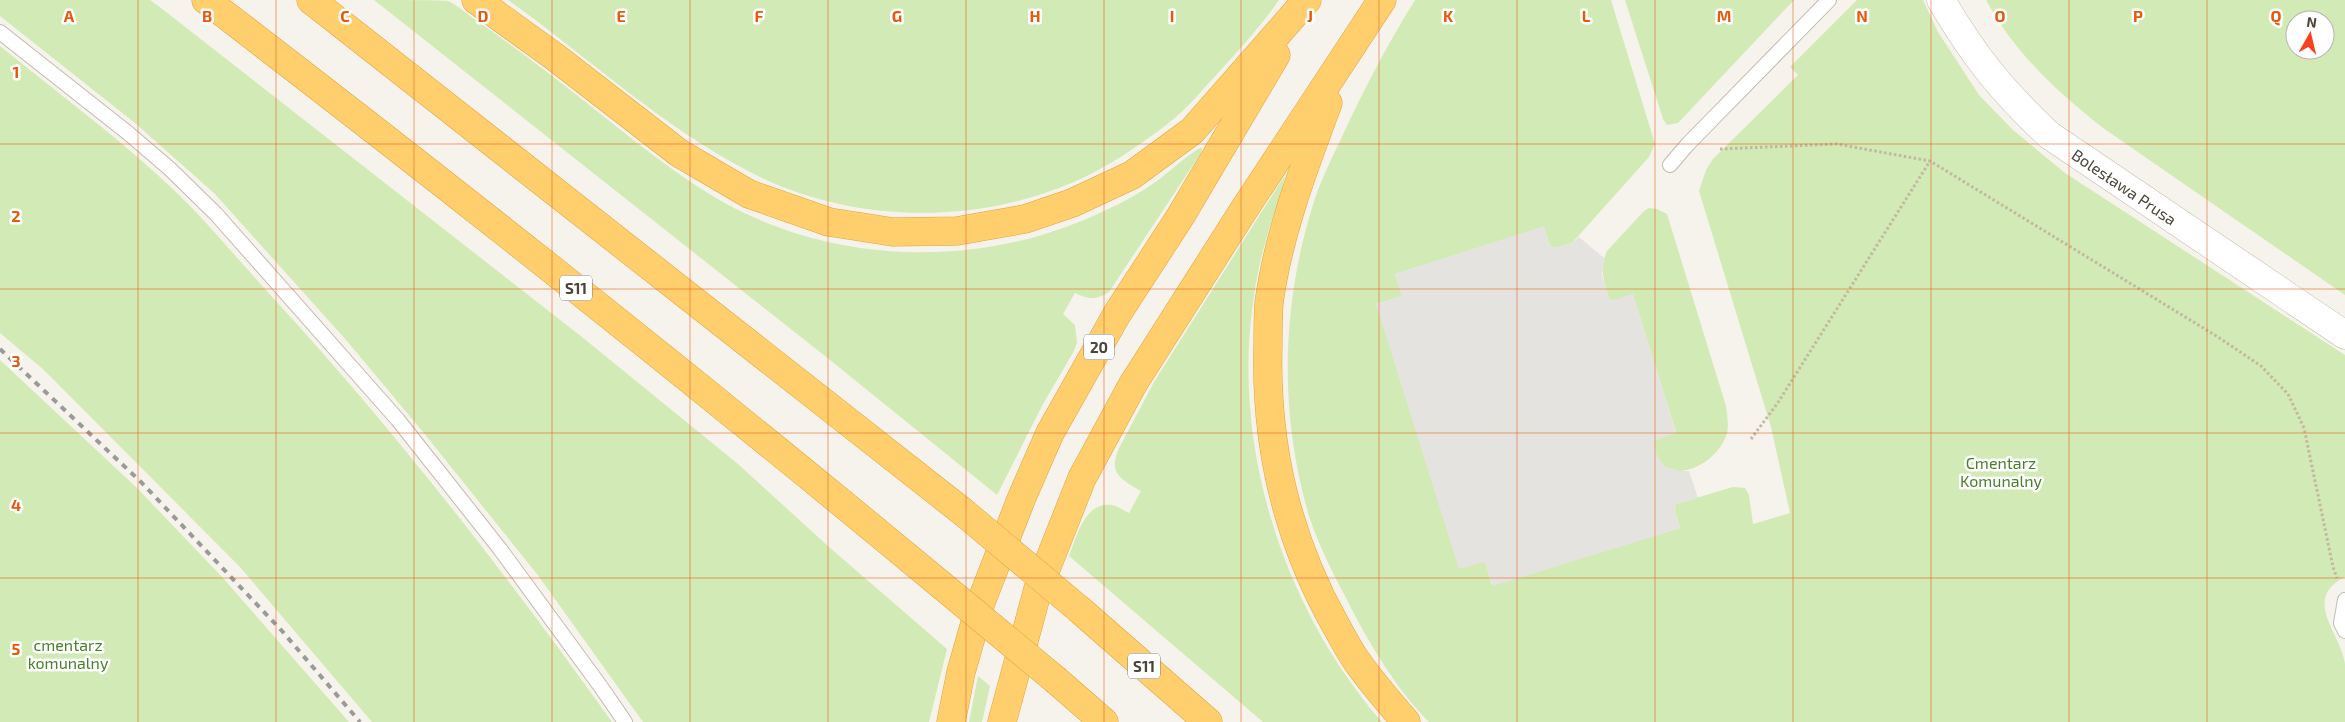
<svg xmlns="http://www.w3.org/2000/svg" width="2345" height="722" viewBox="0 0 2345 722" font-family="'Exo 2',sans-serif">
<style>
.green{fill:#d2eab5;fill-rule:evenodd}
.parking{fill:#e5e3e0}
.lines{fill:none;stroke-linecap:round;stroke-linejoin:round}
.service-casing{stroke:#c2bbae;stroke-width:16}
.minor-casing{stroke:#c2bbae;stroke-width:29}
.motorway-casing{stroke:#e0a43c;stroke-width:29}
.path{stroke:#c4b79f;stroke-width:3;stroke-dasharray:2.5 2.5;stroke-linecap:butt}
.service{stroke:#fff;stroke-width:14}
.minor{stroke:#fff;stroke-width:28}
.motorway{stroke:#ffcf6e;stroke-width:28}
.rail{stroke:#9a9a9a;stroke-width:4;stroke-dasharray:6 6;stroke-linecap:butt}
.motorway-bridge-casing{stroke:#e0a43c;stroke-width:29;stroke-linecap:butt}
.motorway-bridge{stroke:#ffcf6e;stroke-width:28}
.grid{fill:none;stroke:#e8590c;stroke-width:1;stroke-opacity:0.55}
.labels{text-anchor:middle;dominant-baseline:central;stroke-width:5;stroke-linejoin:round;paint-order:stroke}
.shield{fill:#fff;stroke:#817c74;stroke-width:1}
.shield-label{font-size:15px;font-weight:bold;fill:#4b4439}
.street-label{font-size:16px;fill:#4b4439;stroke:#fff}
.park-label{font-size:16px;fill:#4a7f2a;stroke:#fff}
.grid-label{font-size:16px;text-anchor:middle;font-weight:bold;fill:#e8590c;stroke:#fff;stroke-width:5;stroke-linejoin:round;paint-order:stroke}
</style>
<rect width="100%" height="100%" fill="#f6f3ec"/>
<!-- green -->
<g class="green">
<polygon points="0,0 150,0 161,8 582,337 738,464 829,547 947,649 929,722 643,722 537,574 423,432 347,341 215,194 135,123 0,16"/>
<path d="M374,0C387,0 440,0 448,1C459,6 469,16 479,22C508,43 537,64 565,86C613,123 659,163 711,195C821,262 965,270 1084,220C1107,210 1133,198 1154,183C1170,172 1185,156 1202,147L1201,153L1109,292C1096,300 1089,300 1075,293L1063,314L1075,325L1077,343L1074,351L1043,404L997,495L830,360Z"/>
<path d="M508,0H1279C1261,26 1239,50 1218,73C1202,90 1188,108 1170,122C1139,146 1104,170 1069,184C968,226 846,222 750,172C661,126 588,57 508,0Z"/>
<path d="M1415,0H1611L1655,144L1649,157L1572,243L1555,248L1550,246L1544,227L1395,274L1402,296L1376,304L1485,561L1492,585L1680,528L1674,508L1676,504L1733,487L1745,488L1749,495L1753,524L1790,513L1771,427L1699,191L1706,170L1713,159L1798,75L1790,67L1857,0H1923L1938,32L1979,95L2013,130L2065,173L2345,355V577C2301,599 2341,633 2345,664C2345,683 2345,703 2345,722H1429C1394,687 1366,638 1344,594C1331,570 1319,545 1310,519C1279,418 1281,309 1312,208C1319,184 1330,162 1341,139C1363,91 1387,45 1415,0Z"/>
<polygon points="1625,0 1794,0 1678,123 1667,125 1663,119"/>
<path d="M1986,0H2345V295L2103,128C2057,92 2014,52 1986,0ZM2295,20H2325V50H2295Z"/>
<path d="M0,46C59,94 122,140 177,193C208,223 235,256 264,288C390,424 504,571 612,722H372L240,567L44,370L0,333Z"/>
<path d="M1285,175C1282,194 1273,214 1268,233C1261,256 1256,279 1253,303C1232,450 1285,611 1382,722H1263L1069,556C1077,536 1085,501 1112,505C1118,506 1124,511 1129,513L1141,491C1120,479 1108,473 1119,448L1154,382Z"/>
<path d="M1649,208L1657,209L1667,214L1726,406C1727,414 1729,425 1727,433C1717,469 1655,493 1654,441L1676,432L1633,295L1613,301L1609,299C1604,281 1599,268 1607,251L1644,211Z"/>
<polygon points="0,360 137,488 223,578 349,722 0,722"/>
<polygon points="978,676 990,686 982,722 969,722"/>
</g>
<!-- parking -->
<polygon class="parking" points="1544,226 1550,246 1555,248 1572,243 1579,237 1604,258 1602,275 1609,299 1614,300 1633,294 1676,433 1654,441 1657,456 1664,466 1680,471 1689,471 1698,498 1676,504 1674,508 1680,528 1493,586 1485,562 1459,569 1376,304 1402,296 1395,274"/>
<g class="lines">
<!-- service casing -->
<g class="service-casing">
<g id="service">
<polyline points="0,32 128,133 170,169 216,214 398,420 500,549 601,687 625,722"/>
<polyline points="1670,165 1688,144 1829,0"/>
<polyline points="2345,600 2341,623 2345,631"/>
</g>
</g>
<!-- minor casing -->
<g class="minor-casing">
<g id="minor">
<path id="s1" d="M1941,0C1973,55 2002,91 2049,135L2345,335"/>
</g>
</g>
<!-- motorway casing -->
<g class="motorway-casing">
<g id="motorway">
<path d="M206,0C454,190 699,384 940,584"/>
<polyline points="311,0 963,512"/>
<polyline points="476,0 555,57 679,153 749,194 829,222 893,232 957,231 1025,219 1072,203 1132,175 1192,131 1307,0"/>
<path d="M1328,103C1304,167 1278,235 1269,303C1268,316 1268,331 1268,345C1265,443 1287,538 1335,624C1342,636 1348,649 1356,660C1371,682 1389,702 1406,722"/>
<polyline points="1080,610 1208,722"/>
<polyline points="1057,681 1104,722"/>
<polyline points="951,722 961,672 981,602 1022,497 1050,433 1117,314 1180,217 1276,55"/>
<polyline points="1002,722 1038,589 1082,478 1133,384 1245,208 1382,0"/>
</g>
</g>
<!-- path -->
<g class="path">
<polyline points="1720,149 1837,144 1930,161 2218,337 2261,366 2288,394 2304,428 2333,567 2337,578"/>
<polyline points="1751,439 1777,404 1930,161"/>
</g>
<!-- service -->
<use href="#service" class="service"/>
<!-- minor -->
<use href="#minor" class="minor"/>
<!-- motorway -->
<use href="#motorway" class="motorway"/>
<!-- rail -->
<polyline class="rail" points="0,349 142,483 282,631 360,722"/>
<!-- motorway-bridge casing -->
<g class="motorway-bridge-casing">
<g id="motorway-bridge">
<polyline points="963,512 1080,610"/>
<polyline points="940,584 1057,681"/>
</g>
</g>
<!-- motorway-bridge -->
<use href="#motorway-bridge" class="motorway-bridge"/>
</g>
<!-- grid -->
<path class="grid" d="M138,0V722M276,0V722M414,0V722M552,0V722M690,0V722M828,0V722M966,0V722M1104,0V722M1241,0V722M1379,0V722M1517,0V722M1655,0V722M1793,0V722M1931,0V722M2069,0V722M2207,0V722M0,144H2345M0,289H2345M0,433H2345M0,578H2345"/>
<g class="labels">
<!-- shield labels -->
<g class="shield">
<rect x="560" y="275.5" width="32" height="25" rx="4"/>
<rect x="1084" y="334.5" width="30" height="25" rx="4"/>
<rect x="1128" y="653.5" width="32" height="25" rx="4"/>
</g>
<g class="shield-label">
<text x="576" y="288">S11</text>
<text x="1099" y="347">20</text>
<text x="1144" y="666">S11</text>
</g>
<!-- street labels -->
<g class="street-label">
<text stroke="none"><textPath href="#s1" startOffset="265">Bolesława Prusa</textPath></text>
</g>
<!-- park labels -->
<g class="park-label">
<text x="2001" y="462">Cmentarz<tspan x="2001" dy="18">Komunalny</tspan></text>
<text x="68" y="644">cmentarz<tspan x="68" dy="18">komunalny</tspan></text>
</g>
</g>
<g class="grid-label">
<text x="69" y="22">A</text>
<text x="207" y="22">B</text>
<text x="345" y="22">C</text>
<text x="483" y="22">D</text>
<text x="621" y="22">E</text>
<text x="759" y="22">F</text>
<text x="897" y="22">G</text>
<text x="1035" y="22">H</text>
<text x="1172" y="22">I</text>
<text x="1310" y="22">J</text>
<text x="1448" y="22">K</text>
<text x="1586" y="22">L</text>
<text x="1724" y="22">M</text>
<text x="1862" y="22">N</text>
<text x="2000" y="22">O</text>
<text x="2138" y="22">P</text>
<text x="2276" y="22">Q</text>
<text x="16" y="78">1</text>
<text x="16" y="222">2</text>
<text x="16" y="367">3</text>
<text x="16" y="511">4</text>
<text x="16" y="655">5</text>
</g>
<!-- north arrow -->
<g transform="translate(2310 35) rotate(8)"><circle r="24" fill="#ffffff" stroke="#b7b4b0"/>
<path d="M0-4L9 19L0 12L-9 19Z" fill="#fc3f1d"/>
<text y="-8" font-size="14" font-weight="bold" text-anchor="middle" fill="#4b4439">N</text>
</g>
</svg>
